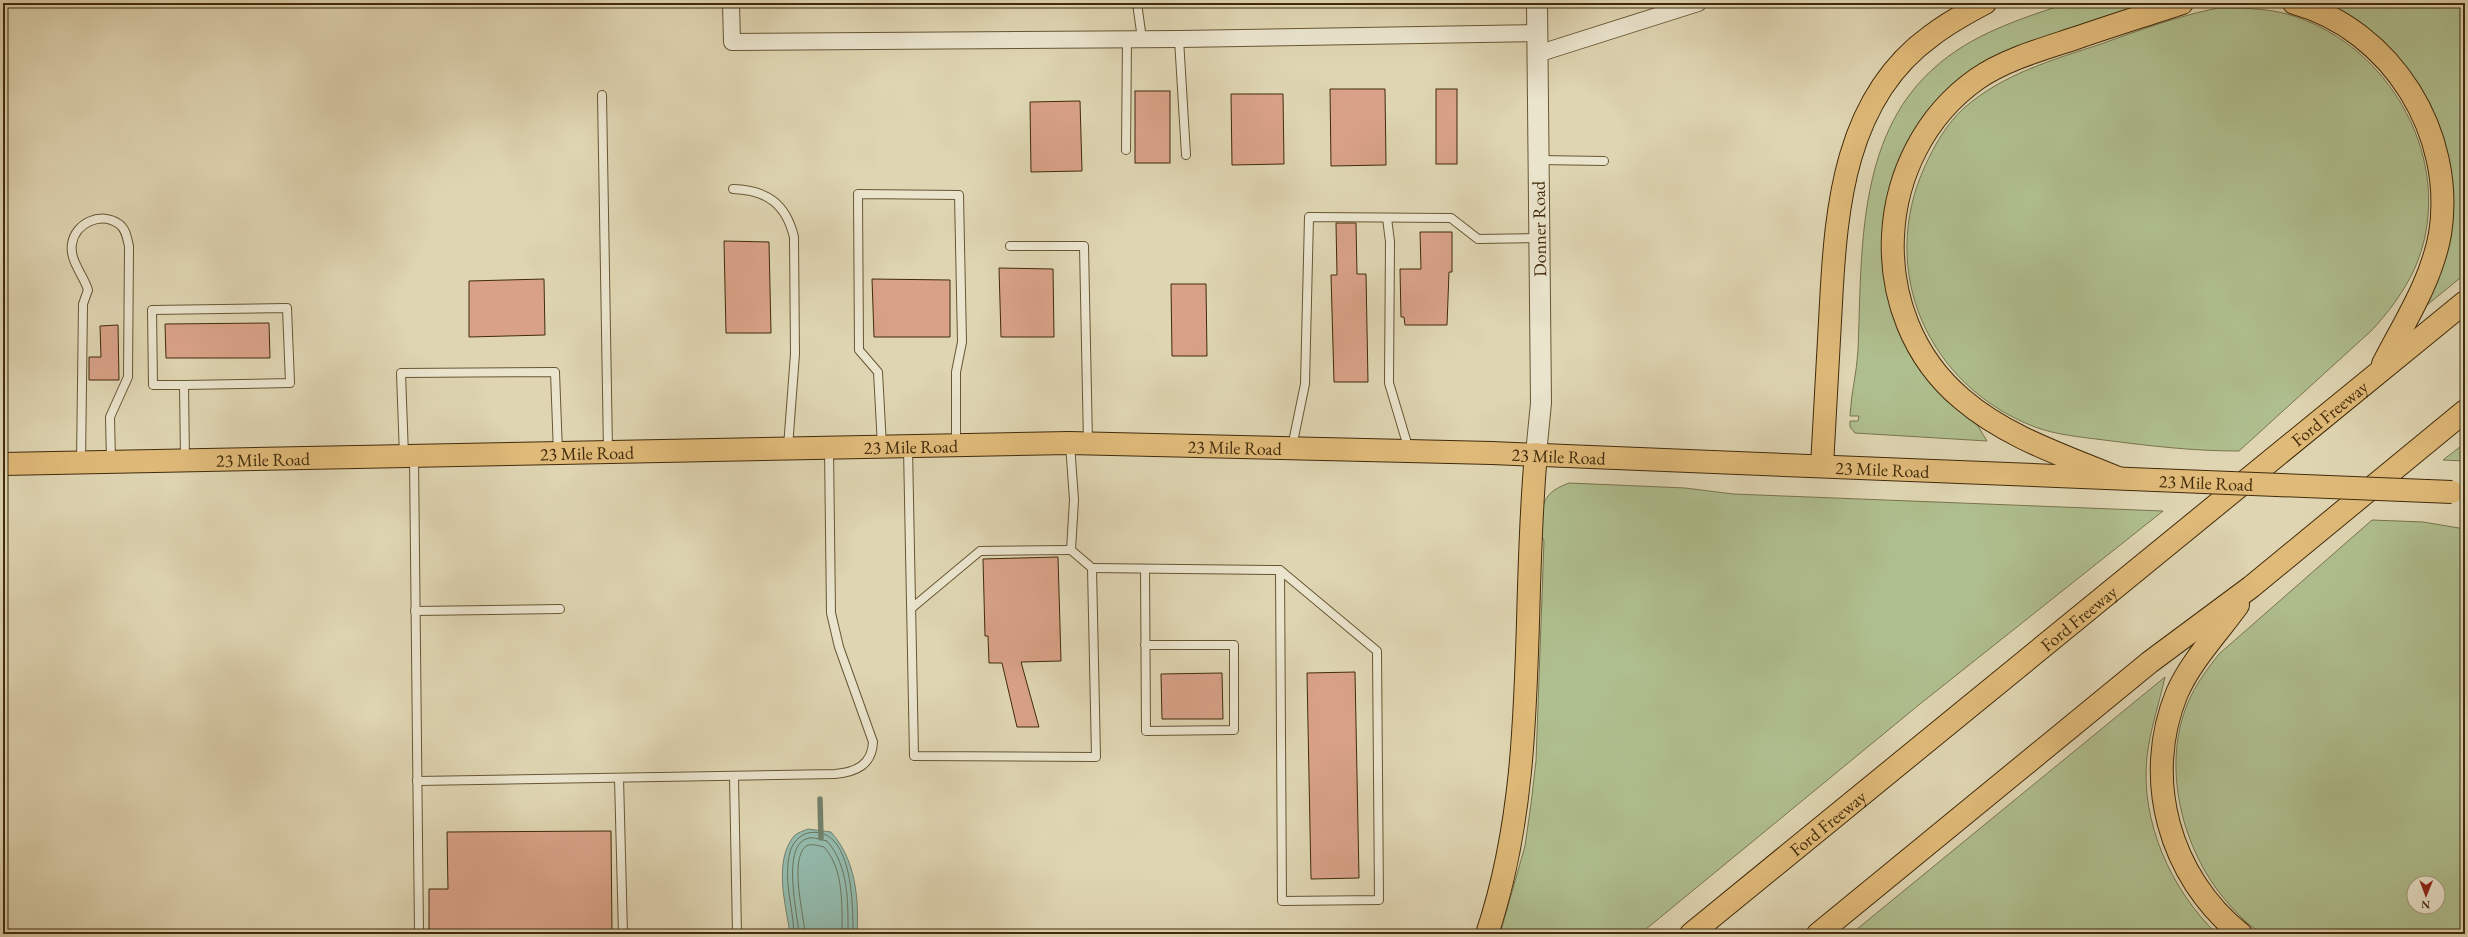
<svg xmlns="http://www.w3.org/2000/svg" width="2468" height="937" viewBox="0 0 2468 937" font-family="'EB Garamond',serif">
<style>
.green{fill:#afbe8e;stroke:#78744c;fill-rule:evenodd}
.water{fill:#93b9ab;stroke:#72806b}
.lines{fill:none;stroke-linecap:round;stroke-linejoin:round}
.shore{stroke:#6a725a;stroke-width:1}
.stream{stroke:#72806b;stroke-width:5.5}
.building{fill:#d9a288;stroke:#412b0a}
.service-casing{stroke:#685634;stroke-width:10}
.minor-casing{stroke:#685634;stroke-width:18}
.tertiary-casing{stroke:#685634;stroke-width:22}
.primary-casing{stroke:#412b0a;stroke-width:24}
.motorway-casing{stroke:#412b0a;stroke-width:24}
.service{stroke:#eae4cd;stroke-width:8}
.minor{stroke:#eae4cd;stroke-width:16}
.tertiary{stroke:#eae4cd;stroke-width:20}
.primary{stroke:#e0ba79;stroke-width:22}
.motorway{stroke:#e0ba79;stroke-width:22}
.primary-bridge-casing{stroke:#412b0a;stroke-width:24;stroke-linecap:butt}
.primary-bridge{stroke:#e0ba79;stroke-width:22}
.labels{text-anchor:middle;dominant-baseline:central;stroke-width:3.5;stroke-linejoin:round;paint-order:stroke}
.street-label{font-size:18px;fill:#412b0a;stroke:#eae4cd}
</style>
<rect width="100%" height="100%" fill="#dfd5b2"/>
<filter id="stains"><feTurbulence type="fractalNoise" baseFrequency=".005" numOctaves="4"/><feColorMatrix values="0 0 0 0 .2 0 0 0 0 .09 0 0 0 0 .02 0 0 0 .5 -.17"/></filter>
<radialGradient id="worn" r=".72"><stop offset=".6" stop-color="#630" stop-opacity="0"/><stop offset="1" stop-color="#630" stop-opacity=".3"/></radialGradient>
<!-- green -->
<g class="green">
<path d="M2068,3H2154L1956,85L1884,229L1885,275L1917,363L1944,396L1978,426L1987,441L1855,433L1850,427V421H1858L1859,416H1850C1851,393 1857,372 1858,350C1862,255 1856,138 1933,69C1971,34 2020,19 2068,3Z"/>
<polygon points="2321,3 2465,3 2465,274 2427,305 2430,295 2434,118"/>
<path d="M2218,8C2247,8 2275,8 2302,19C2398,55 2458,172 2414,270C2403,293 2388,313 2371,331L2239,451C2192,451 2151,446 2104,440C2081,437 2057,435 2035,427C1928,386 1877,271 1925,166C1934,146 1947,123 1964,108C2003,74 2052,60 2101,44C2140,30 2178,16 2218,8Z"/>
<polygon points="2465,443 2465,461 2443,460"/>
<path d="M1569,483L1685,488L1733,494L2163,511L1920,704L1640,934H1500L1525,846L1531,804L1536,761L1544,541C1540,533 1541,528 1541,520C1543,498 1548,491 1569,483Z"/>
<path d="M2372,520L2423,522L2465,529V934C2415,934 2366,934 2316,934C2304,934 2275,937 2265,934C2251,930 2231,907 2222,896C2180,844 2160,759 2191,696C2198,681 2209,667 2219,654ZM2414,883H2438V907H2414Z"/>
<path d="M2165,677C2159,704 2150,730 2147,757C2140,821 2171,890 2217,934H1851Z"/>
</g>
<!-- water -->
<path class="water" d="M808,829L831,832C856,860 859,899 857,934H790C786,905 773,862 794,836C797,833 803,831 808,829Z"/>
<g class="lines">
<!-- shore -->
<g class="shore">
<path d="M794,934C793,906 783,880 790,852C792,844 799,835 808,833C853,824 853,906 853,934"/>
<path d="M799,934C798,915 780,843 809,838C814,837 822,840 827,841C849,866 848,903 848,934"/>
<path d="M805,934C804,915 789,860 806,846C811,843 819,846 824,847C844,869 842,906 842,934"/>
</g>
<!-- stream -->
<polyline class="stream" points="820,799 821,838"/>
</g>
<!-- building -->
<g class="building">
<polygon points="1330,89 1385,89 1386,165 1331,166"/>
<rect x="1436" y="89" width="21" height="75"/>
<rect x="1135" y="91" width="35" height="72"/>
<polygon points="1231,94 1283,94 1284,164 1232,165"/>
<polygon points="1080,101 1082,171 1031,172 1030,102"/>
<polygon points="1336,223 1356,223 1357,274 1366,274 1368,382 1334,382 1331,275 1337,275"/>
<polygon points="1420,232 1452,232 1452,272 1449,272 1447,325 1405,325 1404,317 1401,317 1400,269 1421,269"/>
<polygon points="724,241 769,242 771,333 726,333"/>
<polygon points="999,268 1053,269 1054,337 1001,337"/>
<polygon points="544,279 545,335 469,337 469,281"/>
<polygon points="872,279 950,280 950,337 874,337"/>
<polygon points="1171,284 1206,284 1207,356 1172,356"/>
<polygon points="269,323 270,358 166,358 165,324"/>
<polygon points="118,325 119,380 89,380 89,357 101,357 100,326"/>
<polygon points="1058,557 1061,661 1021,662 1039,727 1017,727 1002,663 989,663 988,636 985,636 983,559"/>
<polygon points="1355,672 1359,878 1311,879 1307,673"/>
<polygon points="1222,673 1223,719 1162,719 1161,674"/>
<polygon points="611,831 612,934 429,932 429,889 448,889 447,832"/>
</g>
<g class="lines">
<!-- service casing -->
<g class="service-casing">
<g id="service">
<polyline points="1137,3 1142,39"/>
<polyline points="1179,39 1186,155"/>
<polyline points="602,95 608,450"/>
<polyline points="1126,150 1127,39"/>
<polyline points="1539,160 1604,161"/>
<path d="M733,189C767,190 786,204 794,237L795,354L788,447"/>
<polyline points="1387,218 1390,242 1389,383 1409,450"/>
<polyline points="1010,246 1084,246 1088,443"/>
<polyline points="184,385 153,385 152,310 287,308 290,383 184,385 185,459"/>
<polyline points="882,446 878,372 859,350 858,194 959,195 962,342 956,372 956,444"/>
<polyline points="1292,447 1305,384 1309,217 1451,218 1478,239 1539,238"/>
<polyline points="908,448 914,756 1096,757 1092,568 1071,550 1074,500 1070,444"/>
<polyline points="404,456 401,373 555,372 558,453"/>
<polyline points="414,457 419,934"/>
<path d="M81,462L83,304L88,290C84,276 69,260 72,244C75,223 101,211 119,224C126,229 127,238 129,246L128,377L110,417L111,461"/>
<polyline points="1092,568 1280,570 1377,651 1379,900 1282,901 1280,570"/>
<polyline points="1145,569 1146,731 1234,730 1234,645 1145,645"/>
<polyline points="913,607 980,551 1071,550"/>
<polyline points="415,611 560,609"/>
<polyline points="734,777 737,934"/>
<polyline points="619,778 623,934"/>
<path d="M417,781L835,774C856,772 872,765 873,742L839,647L831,613L829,448"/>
</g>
</g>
<!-- minor casing -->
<g class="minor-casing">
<g id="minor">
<polyline points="731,3 732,42 1179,39 1537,33"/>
<polyline points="1537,54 1698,3"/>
</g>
</g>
<!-- tertiary casing -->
<g class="tertiary-casing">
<polyline id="tertiary" points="1536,454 1541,403 1537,3"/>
</g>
<!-- primary casing -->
<g class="primary-casing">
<g id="primary">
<path id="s1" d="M3,464L1069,443L1492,453L2155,480"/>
</g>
</g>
<!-- motorway casing -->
<g class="motorway-casing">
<g id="motorway">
<path d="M2294,3C2392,30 2456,134 2440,234C2432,280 2404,323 2383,364"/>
<path d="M1822,466C1825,412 1828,358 1831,303C1836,207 1845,98 1931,36C1948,23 1966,13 1985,3"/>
<path d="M2118,478C2065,456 2006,437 1962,399C1863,316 1872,153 1977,79C2006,59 2043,49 2076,38C2111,26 2146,15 2182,3"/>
<path d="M2238,605C2218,633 2191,661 2177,693C2142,778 2169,877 2241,934"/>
<path d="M1487,934C1539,779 1521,615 1536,454"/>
<path id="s2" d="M1691,934L2465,302"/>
<polyline points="1818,934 2150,662 2251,587 2465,411"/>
</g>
</g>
<!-- service -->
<use href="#service" class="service"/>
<!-- minor -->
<use href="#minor" class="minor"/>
<!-- tertiary -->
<use href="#tertiary" class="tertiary"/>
<!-- primary -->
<use href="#primary" class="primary"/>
<!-- motorway -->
<use href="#motorway" class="motorway"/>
<!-- primary-bridge casing -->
<g class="primary-bridge-casing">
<g id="primary-bridge">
<path id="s3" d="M2155,480L2452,492"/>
</g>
</g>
<!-- primary-bridge -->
<use href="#primary-bridge" class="primary-bridge"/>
</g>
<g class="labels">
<!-- street labels -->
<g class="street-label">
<text transform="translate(1539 229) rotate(-91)">Donner Road</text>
<text stroke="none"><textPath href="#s2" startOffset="824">Ford Freeway</textPath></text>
<text stroke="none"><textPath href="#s1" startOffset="908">23 Mile Road</textPath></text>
<text stroke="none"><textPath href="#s1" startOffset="1232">23 Mile Road</textPath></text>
<text stroke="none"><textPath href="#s1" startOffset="584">23 Mile Road</textPath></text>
<text stroke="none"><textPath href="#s1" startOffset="1556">23 Mile Road</textPath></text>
<text stroke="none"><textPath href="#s1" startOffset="260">23 Mile Road</textPath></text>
<text stroke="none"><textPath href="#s1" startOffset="1880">23 Mile Road</textPath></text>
<text stroke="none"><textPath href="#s3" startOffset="51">23 Mile Road</textPath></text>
<text stroke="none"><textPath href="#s2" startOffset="500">Ford Freeway</textPath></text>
<text stroke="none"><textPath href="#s2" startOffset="176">Ford Freeway</textPath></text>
</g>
</g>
<!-- margin -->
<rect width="2468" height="937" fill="none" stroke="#dfd5b2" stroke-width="16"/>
<rect x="4" y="4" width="2460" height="929" fill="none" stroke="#412b0a" stroke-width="2"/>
<rect x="8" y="8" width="2452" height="921" fill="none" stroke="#412b0a"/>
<!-- north arrow -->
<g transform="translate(2426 895) rotate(181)"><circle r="19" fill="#eae4cd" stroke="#a69a7f"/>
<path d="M0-3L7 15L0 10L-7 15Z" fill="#8f2418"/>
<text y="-6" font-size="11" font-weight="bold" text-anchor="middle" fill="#412b0a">N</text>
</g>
<rect width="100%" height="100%" filter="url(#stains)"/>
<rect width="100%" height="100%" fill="url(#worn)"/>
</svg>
